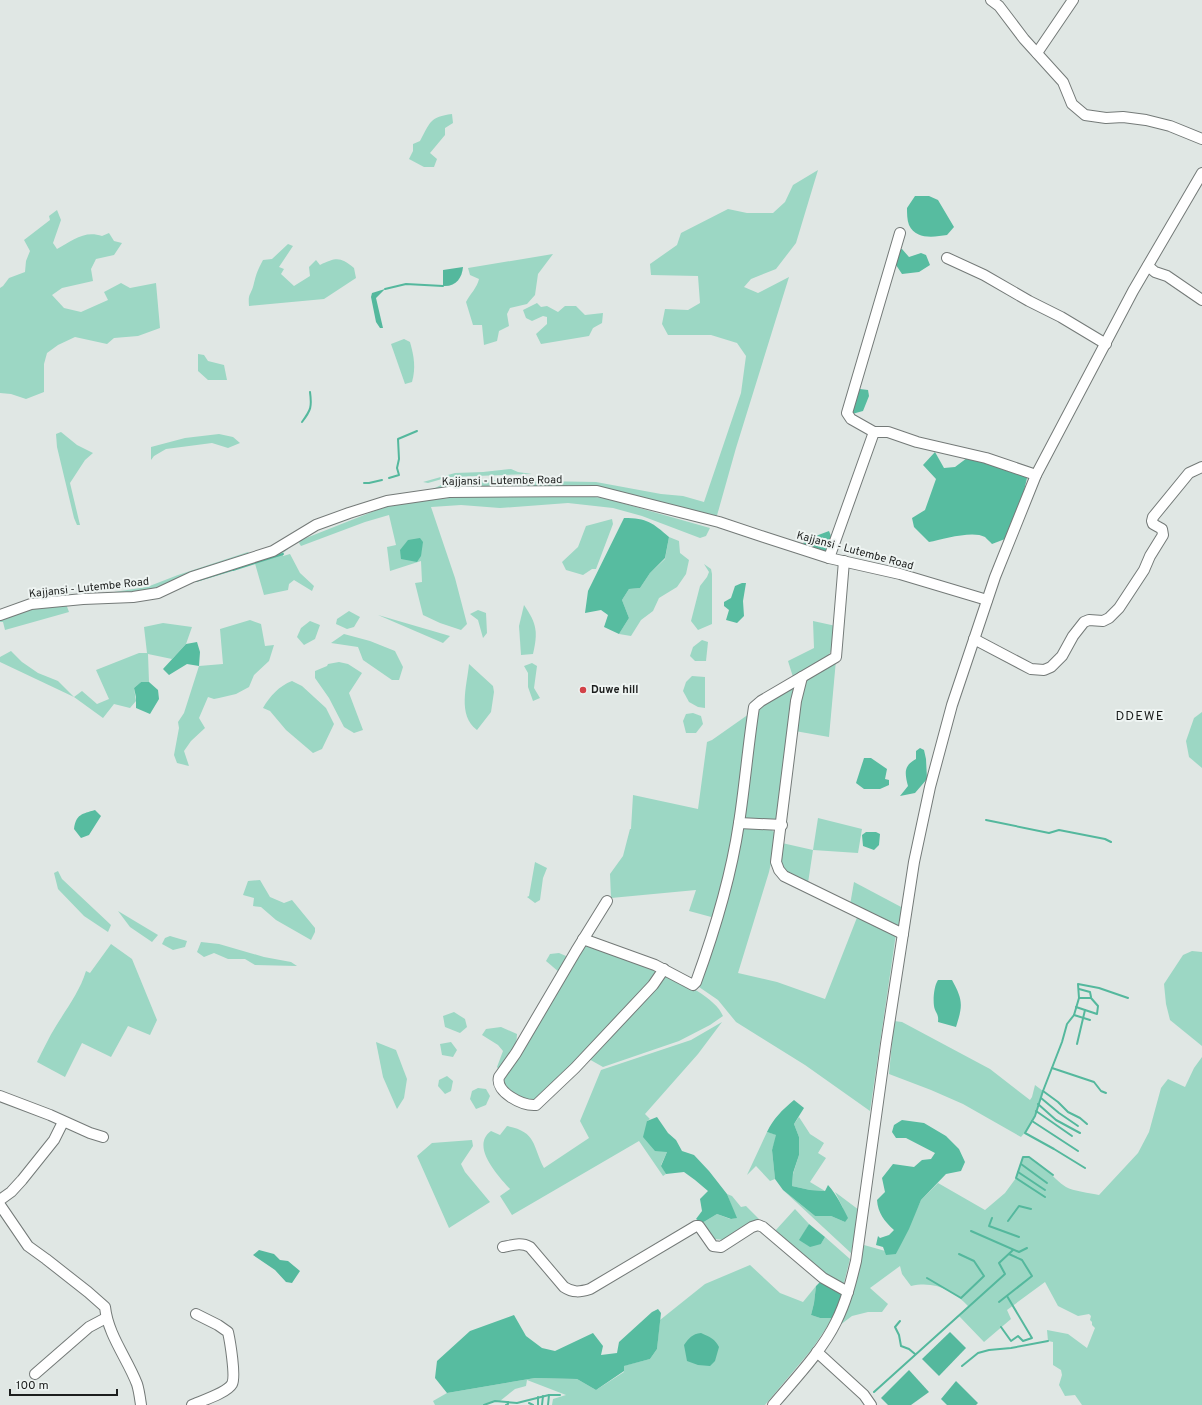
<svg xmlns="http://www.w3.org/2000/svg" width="1202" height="1405" viewBox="0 0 1202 1405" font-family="Overpass,sans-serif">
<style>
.green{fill:#9cd7c4}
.forest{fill:#57bca0}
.water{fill:#54b89d}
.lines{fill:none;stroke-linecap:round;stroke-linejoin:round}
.stream{stroke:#54b89d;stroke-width:2}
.minor-casing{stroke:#747a78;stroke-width:12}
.minor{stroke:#fff;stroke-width:10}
.poi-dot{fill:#d24248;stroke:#eef4f2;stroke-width:1.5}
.labels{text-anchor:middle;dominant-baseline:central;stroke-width:4;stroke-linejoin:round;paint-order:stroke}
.street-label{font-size:11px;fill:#1c1e1d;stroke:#eef4f2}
.poi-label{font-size:11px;font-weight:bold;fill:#1c1e1d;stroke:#eef4f2;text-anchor:start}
.quarter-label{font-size:13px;letter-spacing:1px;fill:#1c1e1d;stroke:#eef4f2}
</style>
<rect width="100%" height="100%" fill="#e0e7e4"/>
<!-- green -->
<g class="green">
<path d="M452,114L453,123L445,128V135L430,153L437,159L434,167H424L409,159L413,151V144L420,141C430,122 430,117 452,114Z"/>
<polygon points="818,170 796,243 776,269 751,279 744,287 758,293 789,277 736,448 716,519 579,486 455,489 434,491 433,489 443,484 475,480 596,482 661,494 683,496 704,502 741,393 746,356 737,343 711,335 668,335 662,324 665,309 688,310 700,303 698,276 651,275 650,264 677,245 681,233 728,209 747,213 773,213 785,202 793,185"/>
<path d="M57,210L61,220L53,243L57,249C72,241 84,230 102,236L109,233L114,241L122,243L114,255L96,259L91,269L93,281L62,288L52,295L64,308L81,312L108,300L104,292L121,283L130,288L156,283L160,328L138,336L114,338L107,344L75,337L58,345L47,353L44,364V392L26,399L11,394L0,393V288L3,286L9,278L25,272L26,261L30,251L24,240L50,220L49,216Z"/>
<path d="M288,244L293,246L279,267L284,269L281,274L294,286L310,276L309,267L316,260L320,265C337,257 340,257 354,268L356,278L324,299L249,306C248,294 250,296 253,287C256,275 257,271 263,260L272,259Z"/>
<path d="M553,254L538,274L535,295L527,304L510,308L507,314L509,326L499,331L497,341L484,345L482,325H473L466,302C470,294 477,288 479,279L470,275L468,268Z"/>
<polygon points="537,303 541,307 547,306 558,312 565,306 576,306 585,315 603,313 602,323 593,328 589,336 541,344 536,334 547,324 547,317 543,316 532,321 526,318 523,310"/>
<path d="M404,339L410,342C414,356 416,368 412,382L405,384L391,344Z"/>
<polygon points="198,354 204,355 208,361 224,365 227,380 208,380 198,371"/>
<polygon points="61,432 77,445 93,453 85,460 70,483 80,525 77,525 74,518 57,447 56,434"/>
<polygon points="219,434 233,437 240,443 228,448 212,443 166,449 154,456 151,460 151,447 185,438"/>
<polygon points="511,469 518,472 532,474 449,477 428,483 423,482 455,473 483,472"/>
<polygon points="491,496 585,496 604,498 710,528 706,536 700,538 642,516 613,508 568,503 500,508 461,505 431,507 455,578 467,624 461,630 440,623 423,615 415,583 422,582 421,561 390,571 387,547 396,545 389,515 365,522 301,546 299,543 301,540 387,506 406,502 460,497"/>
<polygon points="612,519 613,524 596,569 592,569 583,575 566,570 562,562 578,547 586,526"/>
<polygon points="669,537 679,541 680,553 689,560 686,574 677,587 659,598 653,611 641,620 631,636 619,634 629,618 622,600 629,589 640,588 650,573 665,559"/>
<polygon points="285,548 288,549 283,553 283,556 290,554 300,573 314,586 312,591 294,580 289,584 288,590 264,595 254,560"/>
<polygon points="248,552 250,554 173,582 137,593 101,594 147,587 178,575"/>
<polygon points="704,564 711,569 712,574 712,624 698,630 691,621 700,586 707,577 709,572"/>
<polygon points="66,604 69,612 5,630 3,622 0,622 0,618 41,606"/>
<path d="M524,605C537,624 538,632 533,654L521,655L519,626Z"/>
<polygon points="478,610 486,613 487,633 483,638 478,620 470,614"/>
<polygon points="349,611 360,617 354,627 347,629 336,624 337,619"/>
<polygon points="378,615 450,636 443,643"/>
<polygon points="250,620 261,624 265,646 274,645 269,661 254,675 249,687 236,694 219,698 214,699 208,697 199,718 205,728 191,741 184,751 189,766 177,763 174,755 179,728 178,722 184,713 199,666 223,664 220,629"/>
<polygon points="310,621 320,625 315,639 304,645 297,637 301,628"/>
<polygon points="813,621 836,626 833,648 824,662 793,677 788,661 814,648"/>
<polygon points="163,623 192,627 186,644 172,659 148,654 149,682 141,682 134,688 136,701 130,708 114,704 103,718 74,697 0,662 0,657 11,651 22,662 38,673 58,681 74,697 82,691 97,704 109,699 96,670 139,653 147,653 144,627"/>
<polygon points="344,634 370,641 395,651 403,667 399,680 392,680 363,660 358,647 331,643"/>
<polygon points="702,640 708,642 706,661 695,661 690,656 693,647"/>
<polygon points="836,660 829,737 795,731 803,680"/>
<polygon points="339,662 348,664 362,673 349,693 363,730 354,733 344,727 329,698 315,678 315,671 327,666 328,664"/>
<polygon points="532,663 537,666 534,688 540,698 533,701 528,687 528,673 524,666"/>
<path d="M469,664L493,686L494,692L491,712L477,730C457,715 467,686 469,664Z"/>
<polygon points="692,676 705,677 705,708 698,707 689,702 683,691 686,682"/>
<path d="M292,681L302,686L326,708L334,724L322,749L313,753L286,730L270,711L263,708C270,696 279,686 292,681Z"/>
<polygon points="797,686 777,821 746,820 743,818 756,713 760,706"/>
<polygon points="1202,712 1202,768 1189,757 1186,741 1194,718"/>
<polygon points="693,713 701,716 703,724 696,733 686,733 683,721 686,714"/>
<polygon points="749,714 739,813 715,918 689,911 696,890 611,898 610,874 623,856 630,829 631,829 633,795 698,809 707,742 712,740"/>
<polygon points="818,818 862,829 858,853 813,850 808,883 792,876 780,866 782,843 813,850"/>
<path d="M745,825C757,826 771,824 777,836L769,872L738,973L777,982L825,999L858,915L896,934L870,1111L805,1065L736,1022L718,1000L699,987L705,972L727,901L740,831Z"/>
<polygon points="535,862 547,868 543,878 540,900 535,903 527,897 529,896"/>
<polygon points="58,871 62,879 111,925 108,932 84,916 58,889 54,873"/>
<polygon points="260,880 270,897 284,903 292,900 315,928 315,932 311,940 276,920 261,907 253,906 254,898 243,895 248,881"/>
<polygon points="854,882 903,908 899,928 850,905"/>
<polygon points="118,911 158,935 152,942 130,927"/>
<polygon points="170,936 187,941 185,947 173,950 162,944 165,938"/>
<polygon points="201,942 219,944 264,957 291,962 297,966 255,965 245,959 228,959 214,953 204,957 197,952"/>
<path d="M111,944L132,959L157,1020L150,1035L128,1026L111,1057L82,1043L65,1077L37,1062C43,1050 49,1037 56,1026C67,1008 80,991 86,971L90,973Z"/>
<polygon points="586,944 661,969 658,975 536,1102 529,1103 504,1087 503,1076"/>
<polygon points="1192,951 1202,952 1202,1046 1170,1020 1166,1004 1164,984 1183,955"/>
<polygon points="559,953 566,956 564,966 559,972 546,961 550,954"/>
<path d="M664,972C681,982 716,998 723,1016L710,1025L679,1041L603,1067L587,1058Z"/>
<polygon points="454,1012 465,1019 467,1027 460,1033 445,1027 443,1016"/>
<path d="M894,1021L902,1022L990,1069L1030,1100L1032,1097L1035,1085L1043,1091C1038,1107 1033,1125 1021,1137L963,1104L931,1090L889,1074Z"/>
<path d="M722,1022L698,1054L645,1114L650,1119L647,1121L667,1152L661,1165L666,1174L663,1176L639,1141L512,1215L500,1196L510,1189C498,1176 470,1146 491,1131L500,1135L507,1126C537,1132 532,1145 544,1168L589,1138L580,1121L601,1070L691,1040Z"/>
<polygon points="501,1027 517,1034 516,1048 499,1070 497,1067 503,1051 498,1045 482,1035 486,1029"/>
<polygon points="376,1042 396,1050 407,1079 404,1098 397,1109 383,1077"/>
<polygon points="451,1042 457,1050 453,1057 442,1055 440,1044"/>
<path d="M1202,1057V1405H1082L1075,1395L1065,1396L1059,1385L1062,1375L1061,1370L1053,1365V1342L1048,1341L1047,1330L1068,1334L1087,1348L1095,1328L1092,1325V1322L1090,1320L1091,1316L1089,1314L1078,1316L1058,1306L1045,1282L1007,1310L1011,1319L984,1342L959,1316L969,1307C953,1290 935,1281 911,1286L902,1274L900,1266L870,1288L888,1304L882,1312H868L852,1316L840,1325L858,1270L864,1245L896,1254L921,1200L938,1183L985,1210L1005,1193L1016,1178L1023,1157C1039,1157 1053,1179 1066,1187C1073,1191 1090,1193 1099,1195L1138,1153L1149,1132L1161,1088L1168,1079L1185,1087L1194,1068Z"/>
<polygon points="447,1076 453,1081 451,1091 445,1094 438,1086 439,1080"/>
<polygon points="478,1088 486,1089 490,1096 486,1105 476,1109 470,1099 472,1091"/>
<polygon points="799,1117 810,1134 824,1143 818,1153 826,1158 810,1182 825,1191 810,1190 792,1186 793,1174 799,1155 799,1137 794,1124"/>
<polygon points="767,1132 777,1135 772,1150 775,1179 770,1181 756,1166 747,1175"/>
<polygon points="472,1140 473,1146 461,1164 465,1172 490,1202 449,1228 417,1156 432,1143"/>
<polygon points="783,1190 815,1216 831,1216 845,1222 843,1208 835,1192 859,1210 851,1253"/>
<polygon points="727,1194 732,1196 741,1207 746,1206 759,1219 725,1240 714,1239 702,1223 717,1214 730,1219 736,1218"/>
<polygon points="795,1209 809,1224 800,1240 821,1244 825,1237 850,1259 843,1287 822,1274 798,1250 775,1231"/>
<polygon points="750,1265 780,1293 803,1302 816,1286 814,1303 811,1315 820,1318 833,1318 812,1349 765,1405 552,1405 553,1399 566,1395 527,1380 526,1386 515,1389 500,1401 495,1401 484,1405 435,1405 433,1401 447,1393 535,1378 577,1379 596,1390 624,1372 623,1366 650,1359 657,1349 660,1320 705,1284"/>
</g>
<!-- forest -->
<g class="forest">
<path d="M915,196H929L938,200L954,227L947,235C934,237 916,240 909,225C907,220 907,213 907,208Z"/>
<polygon points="899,249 902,249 909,257 921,253 926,255 930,265 919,272 902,274 894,262"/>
<polygon points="860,389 868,390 869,396 863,411 852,414 854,398"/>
<path d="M935,452L944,468L955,467L967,458L1013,469L1027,478L1019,512L1005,539L992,544C990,542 987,539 985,537C973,530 943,539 929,542L914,527L912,518L925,510L936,479L923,465Z"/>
<path d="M624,518C647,518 653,523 669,537L665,558L650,573L640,588L629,589L622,600L629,618L619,634L604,627L608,615L601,610L585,613L588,591Z"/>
<path d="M829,531C833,540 833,545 825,552L811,549L803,544L805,540Z"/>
<polygon points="420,538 423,542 421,556 417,562 401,559 400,550 408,540"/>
<polygon points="742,583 746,583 743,601 744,616 737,623 726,620 729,610 724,606 724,602 731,598 735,586"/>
<polygon points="197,642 200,652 199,666 187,664 169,675 163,669 186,644"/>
<polygon points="141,682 149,682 158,690 159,699 150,714 136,708 136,697 134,688"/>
<path d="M920,748L924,750L926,759L927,779L915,793L900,796L908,786C905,774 903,766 916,759V751Z"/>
<polygon points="864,758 871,758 887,769 885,779 889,780 889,785 880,789 864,789 856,783"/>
<path d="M95,810L101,816L89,835L81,838L74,829C76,814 82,814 95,810Z"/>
<polygon points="866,832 876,832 880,834 879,845 874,850 863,846 862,835"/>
<path d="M938,980H952C963,1000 963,1005 956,1027L938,1022C939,1013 935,1013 934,1006C933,999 934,986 938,980Z"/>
<path d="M794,1100L804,1108L794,1124L799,1137V1155L793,1173L792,1186L810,1190L825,1191L828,1185C837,1195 842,1206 848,1218L845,1222L831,1216H815L783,1190L775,1179L772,1150L776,1135L767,1132C773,1119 782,1110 794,1100Z"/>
<polygon points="657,1117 668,1133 676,1140 682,1151 694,1155 709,1171 727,1194 737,1218 731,1219 717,1214 702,1223 696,1219 702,1211 700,1199 708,1191 695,1180 684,1172 666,1174 661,1166 667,1152 655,1151 643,1137 647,1121"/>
<path d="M902,1120L924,1123L946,1136L959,1149L965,1162L961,1171L946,1174L921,1200L909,1229L896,1254L886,1255L883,1247L876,1245L878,1236L880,1238L889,1235L894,1230C884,1221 878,1213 877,1200L885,1192L882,1178L893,1164L914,1167L922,1160L931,1159L935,1153L906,1138H896L892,1132L894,1125Z"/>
<polygon points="809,1224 825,1237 821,1244 810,1247 799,1240"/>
<polygon points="822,1280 842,1293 836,1312 833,1318 820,1318 811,1315 814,1303 816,1286"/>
<polygon points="658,1309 661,1313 657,1349 650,1359 624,1366 624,1371 596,1390 577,1379 535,1378 447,1393 435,1378 437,1361 470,1331 514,1315 526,1336 542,1348 555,1351 593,1333 603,1346 601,1355 617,1353 619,1342 652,1312"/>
</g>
<!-- water -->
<g class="water">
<path d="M463,267C462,278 456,287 443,286V270Z"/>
<polygon points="385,289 376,298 383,328 380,328 376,322 371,297 372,293"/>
<polygon points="259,1250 274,1254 280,1260 288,1261 300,1271 292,1283 286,1282 275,1270 253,1255"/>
<polygon points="950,1332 966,1348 939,1376 922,1359"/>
<path d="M701,1333C710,1337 715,1339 719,1347L715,1361L710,1366L698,1365L687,1361L684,1345C689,1338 692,1334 701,1333Z"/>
<polygon points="909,1370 929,1392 911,1405 888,1405 881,1398"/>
<polygon points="956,1381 978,1403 976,1405 947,1405 941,1399"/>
</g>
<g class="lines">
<!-- stream -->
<g class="stream">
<polyline points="385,289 406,284 443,286"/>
<path d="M302,422C311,410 312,407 310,392"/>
<polyline points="389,478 399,475 397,468 399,459 398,439 417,431"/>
<polyline points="364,483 369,483 382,480"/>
<polyline points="233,570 283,554"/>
<polyline points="196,581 232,570"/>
<polyline points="986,820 1049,833 1059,830 1105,839 1111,842"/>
<polyline points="1079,989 1090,992 1091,997"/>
<polyline points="1076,1007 1097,1014 1098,1006 1091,998 1079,998"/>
<polyline points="1074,1015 1090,1020"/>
<polyline points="1077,1044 1085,1010"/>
<polyline points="1052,1068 1094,1082 1101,1091 1106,1093"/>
<polyline points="1043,1091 1058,1102 1068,1112 1080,1118 1087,1124"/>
<polyline points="1041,1098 1059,1113 1078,1126"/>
<polyline points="1038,1104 1056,1120 1080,1133"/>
<polyline points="1036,1111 1072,1136"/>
<polyline points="1032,1121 1078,1151"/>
<polyline points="1021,1164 1047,1183"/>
<polyline points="1085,1168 1054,1149 1025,1133 1035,1116 1043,1091 1062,1042 1067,1024 1074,1015 1079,998 1078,984 1099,988 1128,998"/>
<polyline points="1018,1172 1045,1190"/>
<polyline points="1045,1197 1016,1178 1023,1157 1029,1157 1053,1175"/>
<polyline points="992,1218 989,1226 1019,1237"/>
<polyline points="1008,1221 1019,1206 1031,1209"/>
<polyline points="971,1231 1019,1252 1027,1248"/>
<polyline points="927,1278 961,1298 984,1276 974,1261 959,1254"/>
<polyline points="999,1302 1032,1276 1022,1260 1009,1254"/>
<polyline points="900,1321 895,1327 899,1335 901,1346 909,1349 915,1354"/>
<polyline points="1001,1327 1011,1341 1018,1336 1023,1341 1032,1338 1007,1296"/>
<polyline points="962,1366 978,1353 989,1350 1011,1348 1048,1341"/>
<polyline points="874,1392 1005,1274 999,1263 1013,1250"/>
<polyline points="529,1403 533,1405"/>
<polyline points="484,1405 495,1401 517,1403 549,1395 560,1395"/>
<polyline points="506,1405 508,1404 508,1402"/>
<polyline points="538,1405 538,1397"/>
<polyline points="542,1405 543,1396"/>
<polyline points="548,1405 549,1395"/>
</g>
<!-- minor casing -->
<g class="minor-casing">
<g id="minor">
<polyline points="991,0 999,6 1024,39 1063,82 1072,104 1085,115 1106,118 1123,117 1146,120 1170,126 1202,139"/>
<polyline points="1037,53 1073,0"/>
<polyline points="900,233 847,413 851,419 874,432 888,432 917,442 986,458 1036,475"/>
<polyline points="947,258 984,275 1029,301 1061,317 1106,344"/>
<polyline points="1148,266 1155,272 1167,276 1202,300"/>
<polyline points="829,558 874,432"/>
<polyline points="0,615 31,604 83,599 133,597 158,593 192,577 273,551 316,525 349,513 387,501 449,492 597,491 719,522 764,537 829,558 900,574 987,600"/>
<polyline points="974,639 1031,669 1044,670 1051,667 1062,656 1073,636 1084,622 1089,620 1103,621 1109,618 1119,608 1144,570 1150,556 1163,535 1162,529 1153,524 1152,521 1153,517 1189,473 1202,467"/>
<polyline points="802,677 796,701 776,862 779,870 784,876 903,934"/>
<polyline points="739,823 782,825"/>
<path d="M607,901L576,951L516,1053L499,1077C495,1092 522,1106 536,1105L575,1068L653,985L664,969"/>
<path d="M583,939L655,965L693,985L696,982C715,930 731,877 739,823C745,784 748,746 754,707L761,701L836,657L844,561"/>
<polyline points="0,1096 50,1115 90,1133 103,1137"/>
<polyline points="0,1200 11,1192 22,1180 54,1140 63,1122"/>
<path d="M0,1205L28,1246L46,1259L88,1292L105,1307C108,1335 127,1358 137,1384C139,1390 140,1398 141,1405"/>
<path d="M503,1247C513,1245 521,1242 530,1247L564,1287C573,1293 580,1292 590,1289L696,1226H699L713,1246L721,1247L752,1227L758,1225L763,1227L823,1278L848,1292"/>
<polyline points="817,1352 864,1395 871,1405"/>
<polyline points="35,1374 89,1327 106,1318"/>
<path d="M192,1405C201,1401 227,1393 232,1384C236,1377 230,1341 228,1332L218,1325L196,1314"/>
<path d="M773,1405C794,1380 822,1351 836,1322C846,1302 851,1282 856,1261L886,1044L914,862L930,787L952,705L995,577L1036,475L1133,291L1202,173"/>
</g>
</g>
<!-- minor -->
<use href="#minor" class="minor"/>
</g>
<!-- markers -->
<circle class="poi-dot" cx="583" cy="690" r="4"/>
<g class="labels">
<!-- street labels -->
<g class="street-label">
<text transform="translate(502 481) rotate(-1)">Kajjansi - Lutembe Road</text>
<text transform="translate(855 551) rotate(15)">Kajjansi - Lutembe Road</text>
<text transform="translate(89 588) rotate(-6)">Kajjansi - Lutembe Road</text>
</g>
<!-- poi labels -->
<g class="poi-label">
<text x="591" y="690">Duwe hill</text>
</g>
<!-- quarter labels -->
<g class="quarter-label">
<text x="1140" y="717">DDEWE</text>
</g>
</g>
<!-- scale -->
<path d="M10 1389v6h107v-6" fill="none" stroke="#1c1e1d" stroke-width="2"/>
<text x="16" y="1389" font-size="12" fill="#1c1e1d" stroke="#eef4f2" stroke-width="3" paint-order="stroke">100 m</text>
</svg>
